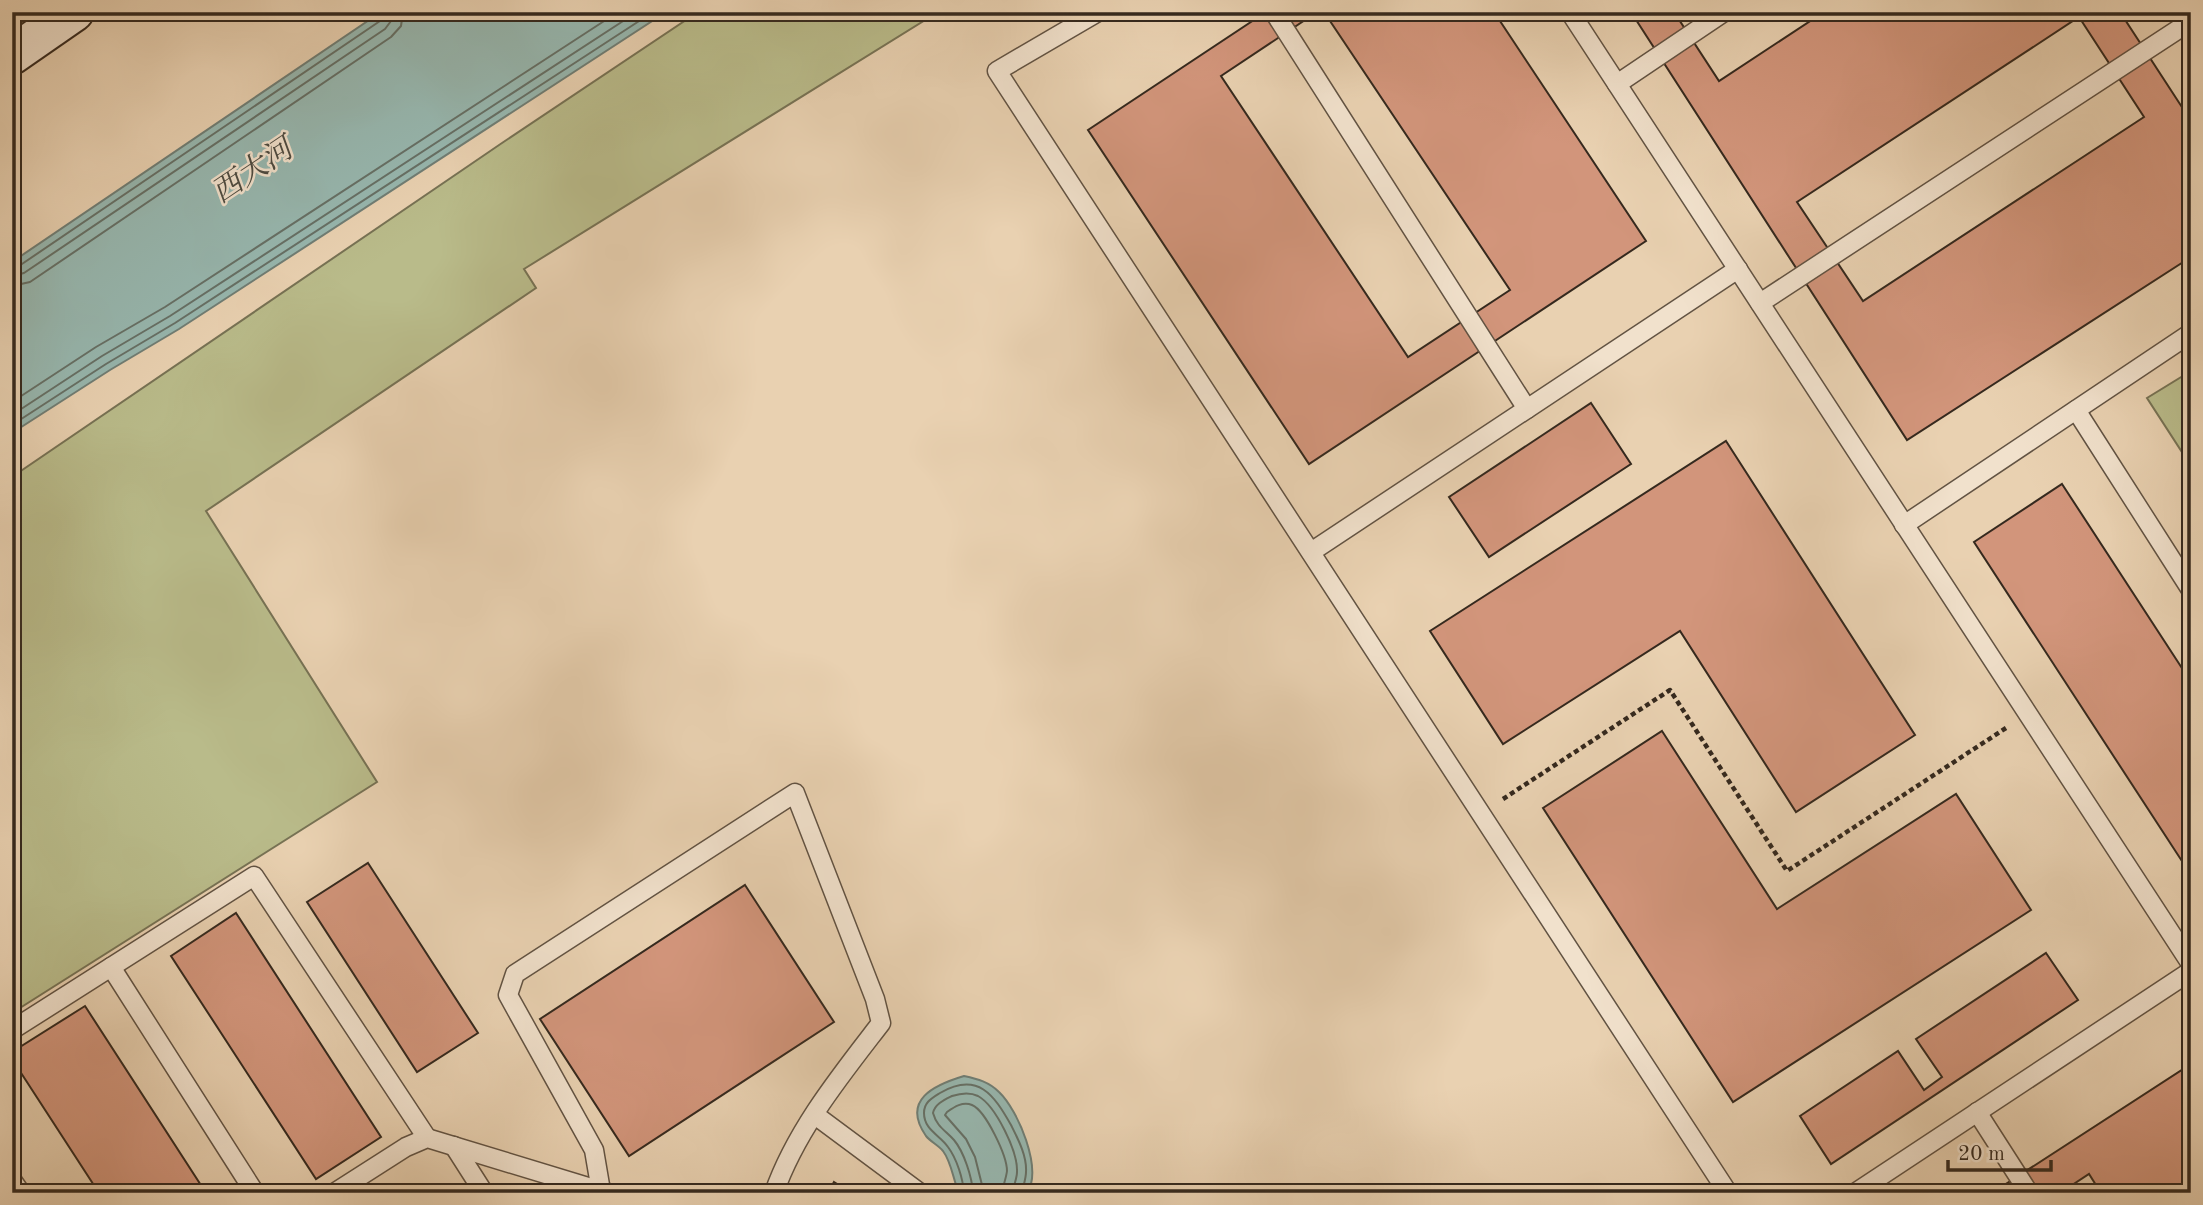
<svg xmlns="http://www.w3.org/2000/svg" width="2203" height="1205" viewBox="0 0 2203 1205" font-family="'Old Standard TT','Noto Serif SC',serif">
<style>
.green{fill:#b9bb8a;stroke:#777254;stroke-width:2}
.water{fill:#97b7af;stroke:#707e75;stroke-width:2}
.lines{fill:none;stroke-linecap:round;stroke-linejoin:round}
.shore{stroke:#667066;stroke-width:2}
.building{fill:#d2957b;stroke:#35291e;stroke-width:2;fill-rule:evenodd}
.service-casing{stroke:#625343;stroke-width:21}
.secondary-casing{stroke:#35291e;stroke-width:42}
.path{stroke:#35291e;stroke-width:4.5;stroke-dasharray:5 3.5;stroke-linecap:butt}
.service{stroke:#f1e1cc;stroke-width:18}
.secondary{stroke:#f1e1cc;stroke-width:38}
.labels{text-anchor:middle;dominant-baseline:central;stroke-width:5;stroke-linejoin:round;paint-order:stroke}
.water-label{font-size:30px;font-style:italic;fill:#4e4c42;stroke:#f1e1cc}
</style>
<rect width="100%" height="100%" fill="#e9d1b1"/>
<filter id="stains"><feTurbulence type="fractalNoise" baseFrequency=".00286" numOctaves="4"/><feColorMatrix values="0 0 0 0 .2 0 0 0 0 .09 0 0 0 0 .02 0 0 0 .5 -.17"/></filter>
<radialGradient id="worn" r=".72"><stop offset=".6" stop-color="#630" stop-opacity="0"/><stop offset="1" stop-color="#630" stop-opacity=".3"/></radialGradient>
<!-- green -->
<g class="green">
<polygon points="698,12 938,12 524,269 536,288 206,511 377,782 12,1013 12,477 502,143"/>
<polygon points="2191,371 2191,466 2147,398"/>
</g>
<!-- water -->
<g class="water">
<polygon points="381,12 666,12 179,329 110,370 12,433 12,262"/>
<path d="M964,1076C978,1079 989,1082 999,1092C1018,1110 1043,1169 1027,1193H959C953,1180 952,1163 943,1151C938,1145 931,1142 926,1136C901,1100 934,1085 964,1076Z"/>
</g>
<g class="lines">
<!-- shore -->
<g class="shore">
<polyline points="12,267 19,266 380,21 384,12"/>
<polyline points="12,276 24,273 385,29 391,21 393,12"/>
<polyline points="12,286 30,282 391,37 401,26 403,12"/>
<polyline points="12,402 96,347 165,307 618,12"/>
<polyline points="12,415 102,356 170,316 637,12"/>
<polyline points="12,425 106,364 175,323 653,12"/>
<path d="M964,1193C963,1179 957,1159 948,1147C940,1135 924,1130 924,1113C924,1102 932,1098 940,1093C978,1071 994,1095 1011,1125C1018,1139 1027,1156 1026,1172C1026,1179 1023,1186 1022,1193"/>
<path d="M973,1193C972,1177 964,1152 954,1140C945,1130 937,1127 933,1113C935,1104 944,1100 952,1096C961,1093 970,1092 978,1096C996,1106 1018,1152 1017,1172C1017,1179 1013,1186 1013,1193"/>
<path d="M984,1193L975,1157L966,1139L945,1115L947,1112C954,1107 963,1101 972,1105C986,1111 1007,1156 1007,1171C1006,1179 1003,1185 1002,1193"/>
</g>
</g>
<!-- building -->
<g class="building">
<polygon points="1266,12 1317,12 1221,76 1408,357 1510,290 1324,12 1494,12 1646,241 1309,464 1088,130"/>
<path d="M1631,12H1674L1719,81L1824,12H2120L2191,121V257L1907,440ZM2079,17L2144,117L1863,301L1797,202Z"/>
<polygon points="1591,403 1631,464 1489,557 1449,497"/>
<polygon points="1726,441 1915,735 1796,812 1680,631 1503,744 1430,631"/>
<polygon points="2062,484 2191,682 2191,875 1974,542"/>
<polygon points="1662,731 1777,909 1956,794 2031,910 1733,1102 1543,808"/>
<polygon points="368,863 478,1033 417,1072 307,902"/>
<polygon points="745,885 834,1022 629,1156 540,1019"/>
<polygon points="236,913 381,1137 316,1179 171,956"/>
<polygon points="2046,953 2078,1000 1831,1164 1800,1116 1898,1051 1924,1090 1942,1077 1916,1039"/>
<polygon points="85,1006 206,1193 99,1193 12,1059 12,1052"/>
<polygon points="2188,1066 2191,1071 2191,1193 2101,1193 2089,1174 2060,1193 1992,1193"/>
<polygon points="834,1182 852,1193 828,1193"/>
</g>
<g class="lines">
<!-- service casing -->
<g class="service-casing">
<g id="service">
<polyline points="1098,12 997,71 1728,1193"/>
<polyline points="1274,12 1527,409"/>
<polyline points="1570,12 2191,964"/>
<polyline points="1617,84 1724,12"/>
<polyline points="1760,303 2191,21"/>
<polyline points="2076,410 2191,590"/>
<polyline points="1904,525 2191,333"/>
<polyline points="1311,552 1738,269"/>
<polyline points="111,967 255,1193"/>
<polyline points="12,1030 254,876 427,1138"/>
<polyline points="1977,1112 2029,1193"/>
<polyline points="815,1115 920,1193"/>
<polyline points="454,1146 484,1193"/>
<polyline points="12,1180 21,1193"/>
<path d="M601,1191L594,1150L508,995L515,974L795,793L875,999L881,1023C841,1075 796,1130 774,1193"/>
<polyline points="334,1193 406,1147 427,1138 608,1193"/>
<polyline points="1855,1193 2191,971"/>
</g>
</g>
<!-- secondary casing -->
<g class="secondary-casing">
<polyline id="secondary" points="12,55 74,12"/>
</g>
<!-- path -->
<polyline class="path" points="1503,799 1670,690 1787,871 2006,728"/>
<!-- service -->
<use href="#service" class="service"/>
<!-- secondary -->
<use href="#secondary" class="secondary"/>
</g>
<g class="labels">
<!-- water labels -->
<g class="water-label">
<text transform="translate(253 172) rotate(-34)">西大河</text>
</g>
</g>
<!-- margin -->
<rect width="2203" height="1205" fill="none" stroke="#e9d1b1" stroke-width="42"/>
<rect x="14" y="14" width="2175" height="1177" fill="none" stroke="#35291e" stroke-width="3.5"/>
<rect x="21" y="21" width="2161" height="1163" fill="none" stroke="#35291e" stroke-width="2"/>
<!-- scale -->
<path d="M1948 1160v10h103v-10" fill="none" stroke="#35291e" stroke-width="3.5"/>
<text x="1958" y="1160" font-size="21" fill="#35291e" stroke="#f1e1cc" stroke-width="5" paint-order="stroke">20 m</text>
<rect width="100%" height="100%" filter="url(#stains)"/>
<rect width="100%" height="100%" fill="url(#worn)"/>
</svg>
